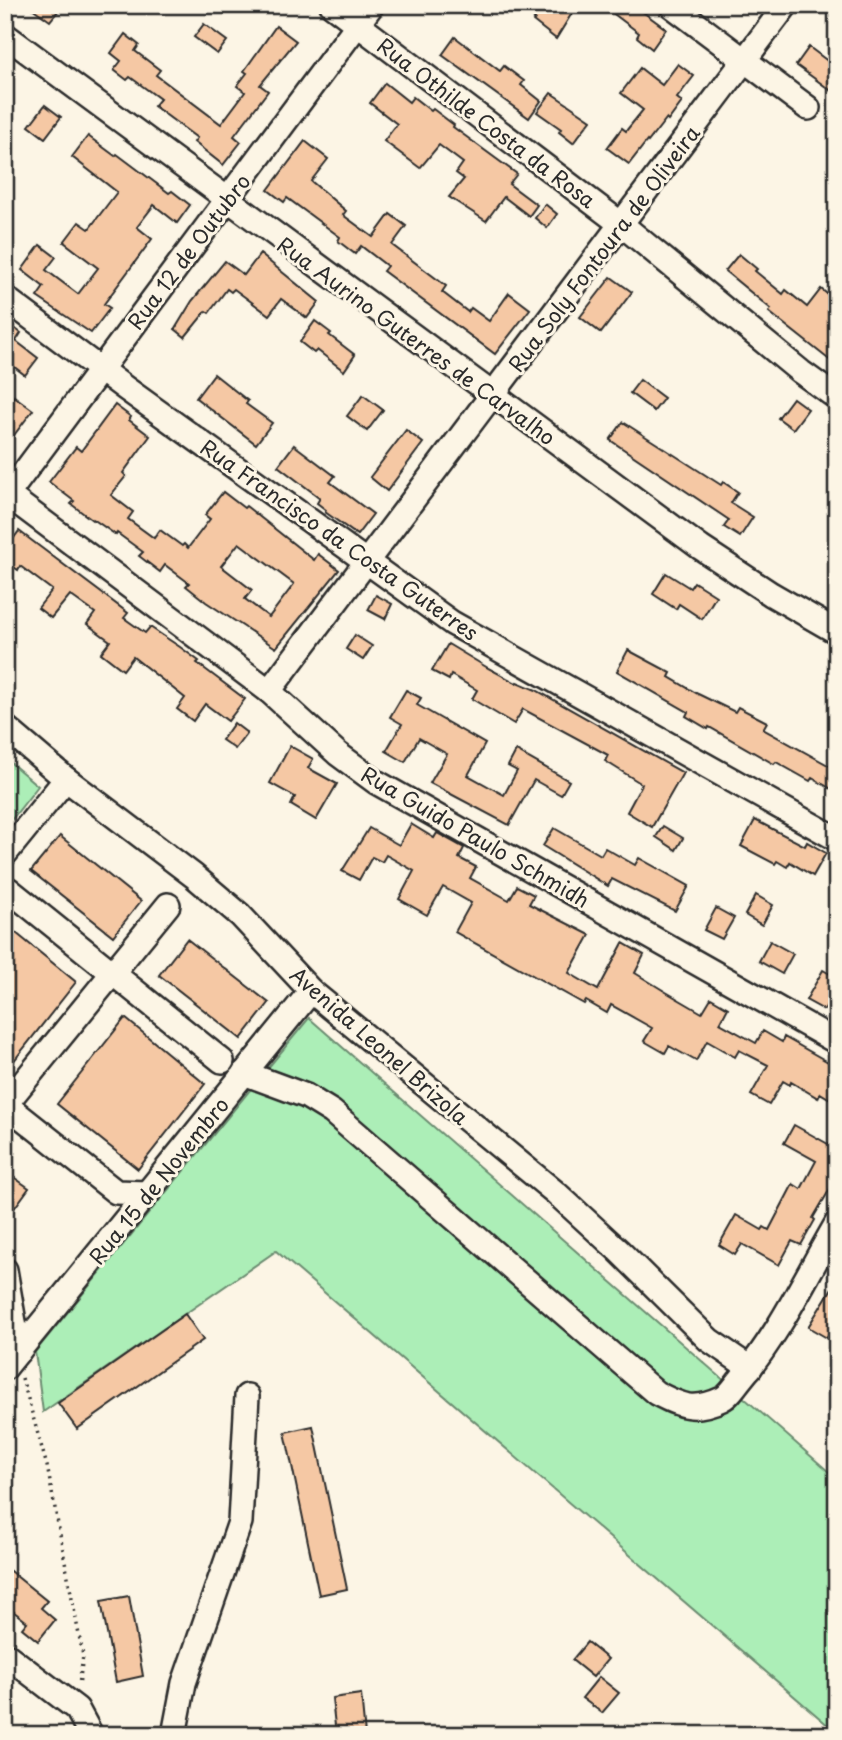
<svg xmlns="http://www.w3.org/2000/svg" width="842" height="1740" viewBox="0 0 842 1740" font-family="'Playpen Sans',sans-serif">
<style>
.green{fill:#aceeb7;stroke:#6c8c71;stroke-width:2}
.building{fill:#f5c8a4;stroke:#2b2b2b;stroke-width:2;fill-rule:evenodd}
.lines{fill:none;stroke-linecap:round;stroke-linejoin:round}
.minor-casing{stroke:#2b2b2b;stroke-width:28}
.path{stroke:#2b2b2b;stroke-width:3.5;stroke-dasharray:2 5;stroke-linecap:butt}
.minor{stroke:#fcf5e5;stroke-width:23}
.labels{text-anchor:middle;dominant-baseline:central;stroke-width:6;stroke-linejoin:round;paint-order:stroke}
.street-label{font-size:21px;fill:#2b2b2b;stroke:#fcf5e5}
</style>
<rect width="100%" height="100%" fill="#fcf5e5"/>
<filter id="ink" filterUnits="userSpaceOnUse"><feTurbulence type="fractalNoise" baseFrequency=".0143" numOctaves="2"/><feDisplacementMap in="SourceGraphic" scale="14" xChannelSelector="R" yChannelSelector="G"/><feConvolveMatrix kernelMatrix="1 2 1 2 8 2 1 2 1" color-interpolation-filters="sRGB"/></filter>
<g filter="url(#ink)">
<!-- green -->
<g class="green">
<polygon points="5,758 38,786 5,828"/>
<polygon points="309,1018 837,1479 837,1733 276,1251 43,1412 35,1352"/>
</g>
<!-- building -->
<g class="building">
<polygon points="28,5 63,5 50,21"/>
<polygon points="517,5 577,5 556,39 533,21 535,19"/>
<polygon points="602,5 648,5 643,12 666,29 652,49 637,37 639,33"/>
<polygon points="204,24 227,41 217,54 194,37"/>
<polygon points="276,26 296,41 260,85 268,91 234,136 241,142 223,165 194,142 197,138 154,106 160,99 130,77 127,80 114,70 121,61 111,53 125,34 139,45 135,51 160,70 156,75 221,124 245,92 237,86 247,73 244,71"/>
<polygon points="455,37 500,71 504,66 524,81 521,85 541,101 529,118 442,55"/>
<polygon points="809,47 837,68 837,95 796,65"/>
<polygon points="678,64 694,76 677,98 682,102 668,121 666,119 648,142 647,141 629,164 607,148 622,128 626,131 643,110 621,93 640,68 662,85"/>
<polygon points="385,83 409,102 413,97 431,111 433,109 454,125 453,127 517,174 509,184 537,205 529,216 504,197 486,221 449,197 464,179 456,173 463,163 439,145 420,168 384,141 397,124 370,103"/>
<polygon points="551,93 591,120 573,143 559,132 561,129 537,112"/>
<polygon points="45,105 61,117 45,138 29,126"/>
<polygon points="88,136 115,156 117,154 169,193 172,191 190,205 177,223 154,205 137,227 152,239 104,304 110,308 91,333 37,297 44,287 22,270 40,245 56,257 46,270 78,294 98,268 64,242 79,222 89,229 117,192 72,157"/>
<polygon points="305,141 328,159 311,181 346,211 343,215 373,237 390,214 406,226 392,245 446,286 442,292 468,312 471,308 489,321 509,293 530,309 495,354 383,271 387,266 361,246 355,254 338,241 340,237 287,198 284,202 268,190"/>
<polygon points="545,204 557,214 547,228 535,218"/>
<polygon points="260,254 319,302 307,318 281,299 269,315 234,289 231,292 227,289 209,313 206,311 185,337 175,329 192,301 225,261 244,275"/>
<polygon points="739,254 757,269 755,271 783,294 786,290 807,307 821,289 837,302 837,366 769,312 771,309 725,271"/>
<polygon points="611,277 632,292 601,333 580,317"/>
<polygon points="5,321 21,333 16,341 38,358 25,375 5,360"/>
<polygon points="315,321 331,333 329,335 355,355 344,371 317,350 314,353 300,342"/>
<polygon points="214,374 248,401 246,404 272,423 256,444 196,398"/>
<polygon points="640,380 664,398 654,411 630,393"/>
<polygon points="363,395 383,410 367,431 347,416"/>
<polygon points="14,396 33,410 5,447 5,408"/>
<polygon points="793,398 808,409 793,429 778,418"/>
<path d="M115,405L131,417L129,420L150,436L123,473L126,476L111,495L133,512L128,519L154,538L160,530L182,546L184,544L188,548L210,519L205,515L223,492L244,508L246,506L314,560L318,554L339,570L276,648L206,602L186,586L189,583L165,565L160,572L139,556L143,552L117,533L116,535L93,519L92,520L71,504L74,501L49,482L76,447L81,451ZM239,543L294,584L269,617L245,599L252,590L221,566Z"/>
<polygon points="623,422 721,485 723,482 738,492 731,503 753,517 740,537 724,527 729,520 610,440"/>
<polygon points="406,430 423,443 387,491 370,477"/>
<polygon points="294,445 335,476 330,482 373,514 357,535 325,512 326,510 317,503 320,498 278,466"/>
<polygon points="19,531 128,613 124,618 145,633 150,627 180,647 199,661 197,663 245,699 228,721 205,704 193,721 177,709 185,698 133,657 123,670 101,653 110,641 87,624 95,613 70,595 51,618 38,608 52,590 20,566 18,570 5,561 5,550"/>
<polygon points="666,573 690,588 694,582 716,596 702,619 679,604 676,609 653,594"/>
<polygon points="376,595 392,604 385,619 368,610"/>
<polygon points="355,635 372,646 363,660 346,649"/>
<polygon points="448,644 488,668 516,683 517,682 536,690 683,773 652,827 627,812 642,784 605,761 608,755 523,709 514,724 472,699 477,690 451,675 449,680 432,671"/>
<polygon points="628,650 671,673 669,677 698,694 735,712 738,707 767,722 763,729 837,770 837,792 812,778 810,781 776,762 774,764 709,727 708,729 686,716 688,712 617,671"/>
<polygon points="406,690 421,698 417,705 485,744 468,775 504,795 517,771 508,766 516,751 569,781 561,795 534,780 509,825 430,783 447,754 419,738 405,762 386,751 402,724 390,717"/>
<polygon points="234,723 247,733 235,749 222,740"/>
<polygon points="290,746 313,759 308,768 337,784 316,820 291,805 295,797 270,783"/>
<polygon points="755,820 805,846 807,842 826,853 813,876 790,862 787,867 777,861 775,864 741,846"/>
<polygon points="411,824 434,838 437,833 464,848 459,858 476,867 470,878 509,900 517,886 534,895 529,904 590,935 569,973 598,990 623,943 644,955 635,973 666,992 702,1013 711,998 728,1008 720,1023 756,1043 763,1031 782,1042 784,1037 837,1067 837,1103 820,1093 818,1098 791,1082 790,1085 783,1081 769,1105 751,1095 768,1065 739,1050 735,1057 707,1041 696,1061 669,1046 665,1053 644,1041 652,1028 611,1005 607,1013 586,1001 584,1004 455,932 471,903 443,887 427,915 399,899 414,871 386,855 382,862 372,857 359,880 342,871 369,828 399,845"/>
<polygon points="663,826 683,838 676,850 656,837"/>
<polygon points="554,828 601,855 605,848 635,865 639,858 689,886 675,911 612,879 608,886 543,846"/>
<polygon points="60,836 141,901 113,936 31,871"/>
<polygon points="756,895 773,905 762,925 745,915"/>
<polygon points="716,908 734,918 722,939 704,930"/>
<polygon points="5,924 76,982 5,1072"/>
<polygon points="187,939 269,1003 241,1039 159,975"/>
<polygon points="770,941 793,954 782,974 759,961"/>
<polygon points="823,970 837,978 837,1010 827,1005 824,1010 806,1000"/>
<polygon points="125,1018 205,1084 138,1169 57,1104"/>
<polygon points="794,1125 837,1149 837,1177 813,1218 815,1220 801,1245 792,1241 779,1265 742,1244 735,1255 719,1245 736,1215 762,1230 764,1227 769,1230 793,1184 801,1189 816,1161 784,1143"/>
<polygon points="5,1171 29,1188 5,1221"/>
<polygon points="837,1280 837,1321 827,1338 808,1327"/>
<polygon points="185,1314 203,1340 77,1429 58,1403"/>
<polygon points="313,1426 347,1589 319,1595 285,1432"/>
<polygon points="5,1567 47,1601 41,1608 55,1620 38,1641 22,1628 27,1622 5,1605"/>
<polygon points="129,1596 143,1676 116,1682 101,1601"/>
<polygon points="587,1642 608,1659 593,1677 572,1660"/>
<polygon points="599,1677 619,1693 602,1713 582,1698"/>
<polygon points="361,1694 365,1735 336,1735 332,1698"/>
</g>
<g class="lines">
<!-- minor casing -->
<g class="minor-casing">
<g id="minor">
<polyline points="332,5 621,224 801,372 837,398"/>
<polyline points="671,5 808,108"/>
<polyline points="5,35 701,548 771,594 837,632"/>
<polyline points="5,298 125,388 452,623 837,839"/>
<polyline points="5,493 269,691 338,754 376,782 837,1042"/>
<polyline points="5,498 372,5"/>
<polyline points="269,691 786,5"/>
<polyline points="5,727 66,779 194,876 240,915 311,991 556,1193 618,1250 709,1340 750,1368"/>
<polyline points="5,854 66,779"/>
<polyline points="8,889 222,1061"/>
<path d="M244,1073L306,1096L332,1112L656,1393C681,1406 694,1412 722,1399C729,1396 735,1386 740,1380C780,1333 806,1276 837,1223"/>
<polyline points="5,1104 116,1192 148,1193"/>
<polyline points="5,1105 168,905"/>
<polyline points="5,1270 19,1351"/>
<polyline points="5,1368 311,991"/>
<polyline points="5,1654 77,1709 91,1735"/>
<polyline points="174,1735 184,1683 240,1522 247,1396"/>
</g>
</g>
<!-- path -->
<polyline class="path" points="22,1378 47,1466 83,1656 79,1685"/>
<!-- minor -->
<use href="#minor" class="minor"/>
</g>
</g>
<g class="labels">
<!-- street labels -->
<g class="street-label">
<text transform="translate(487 122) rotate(37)">Rua Othilde Costa da Rosa</text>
<text transform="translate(603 248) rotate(-53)">Rua Soly Fontoura de Oliveira</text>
<text transform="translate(188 251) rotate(-53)">Rua 12 de Outubro</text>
<text transform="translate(417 340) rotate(36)">Rua Aurino Guterres de Carvalho</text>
<text transform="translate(340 539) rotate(35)">Rua Francisco da Costa Guterres</text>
<text transform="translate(476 836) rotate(30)">Rua Guido Paulo Schmidh</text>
<text transform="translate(380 1045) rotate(41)">Avenida Leonel Brizola</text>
<text transform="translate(158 1180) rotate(-51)">Rua 15 de Novembro</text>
</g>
</g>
<!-- margin -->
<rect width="842" height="1740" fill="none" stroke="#fcf5e5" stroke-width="28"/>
<rect x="14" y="14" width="814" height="1712" fill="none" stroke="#2b2b2b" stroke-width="2.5" filter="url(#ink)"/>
</svg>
